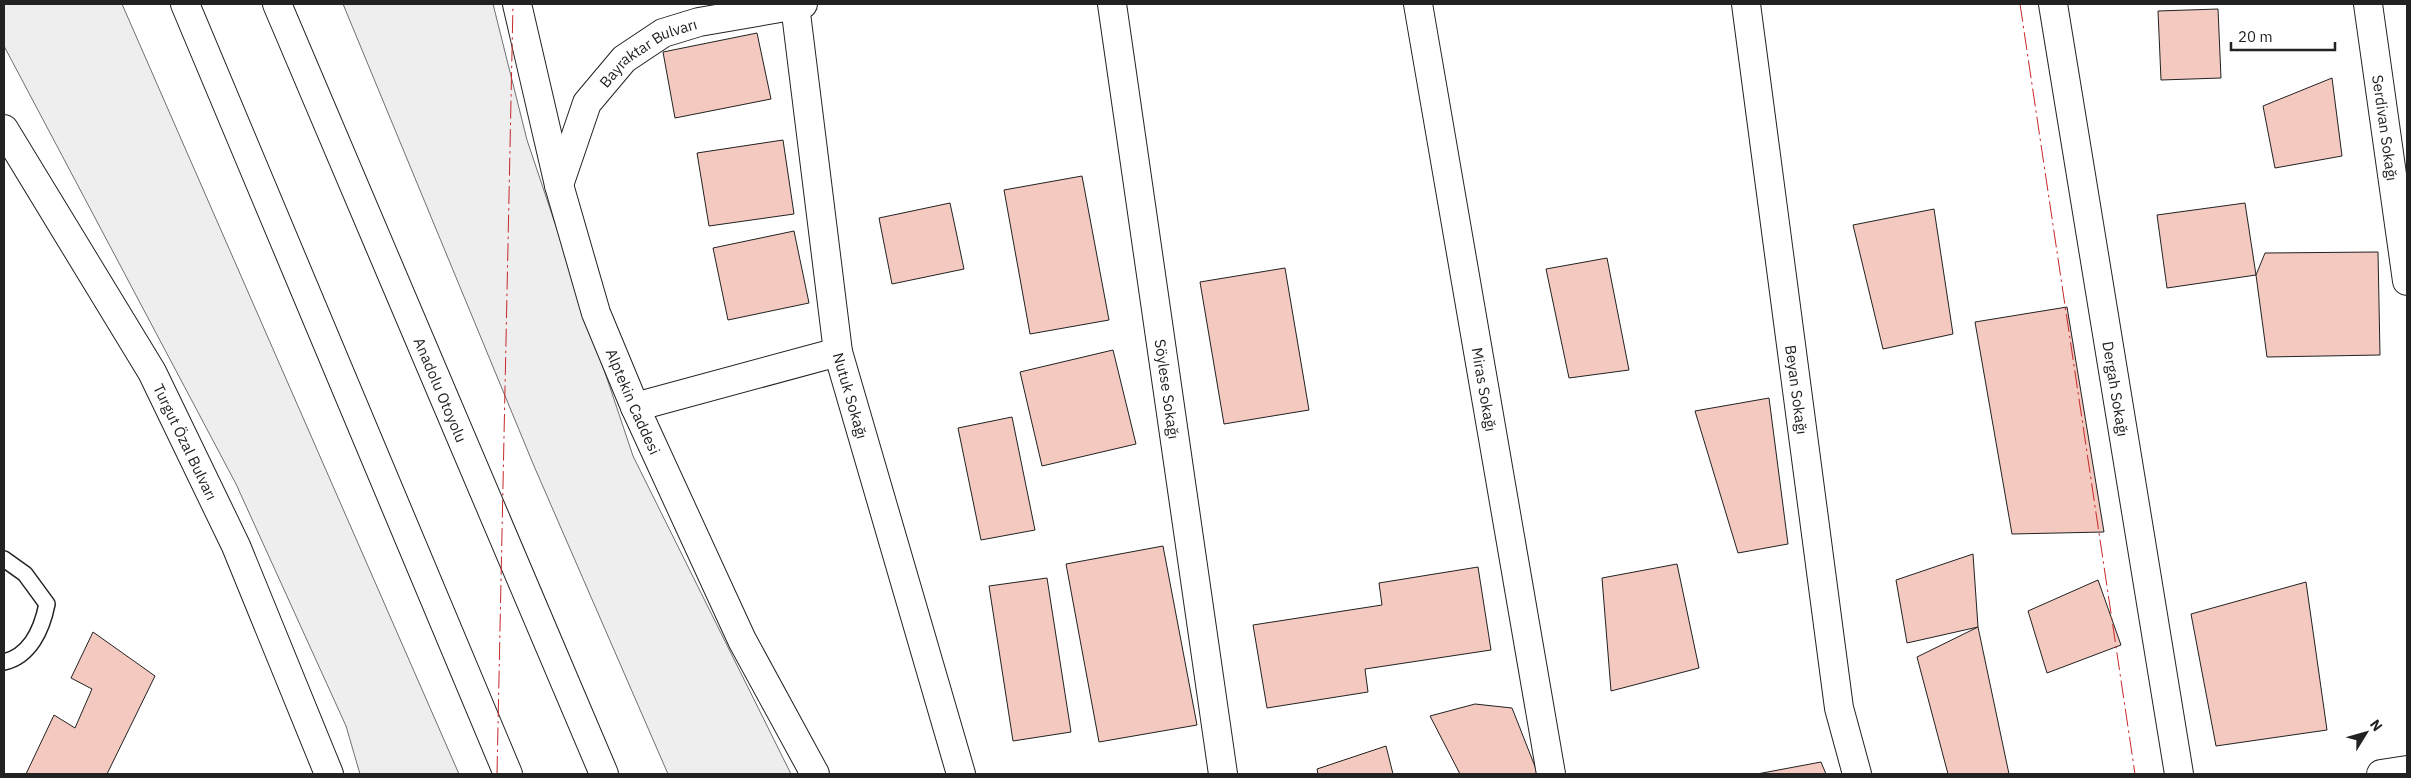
<svg xmlns="http://www.w3.org/2000/svg" width="2411" height="778" viewBox="0 0 2411 778" font-family="'IBM Plex Sans',sans-serif">
<style>
.green{fill:#eee;stroke:#6f6f6f}
.building{fill:#f3c9c0;stroke:#222}
.lines{fill:none;stroke-linecap:round;stroke-linejoin:round}
.service-casing{stroke:#222;stroke-width:18}
.minor-casing{stroke:#222;stroke-width:30}
.tertiary-casing{stroke:#222;stroke-width:30}
.secondary-casing{stroke:#222;stroke-width:30}
.motorway-casing{stroke:#222;stroke-width:30}
.service{stroke:#fff;stroke-width:15}
.minor{stroke:#fff;stroke-width:28}
.tertiary{stroke:#fff;stroke-width:28}
.secondary{stroke:#fff;stroke-width:28}
.motorway{stroke:#fff;stroke-width:28}
.power{stroke:#c62828;stroke-width:1;stroke-dasharray:18 4 2.5 4;stroke-linecap:butt}
.labels{text-anchor:middle;dominant-baseline:central;stroke-width:4;stroke-linejoin:round;paint-order:stroke}
.street-label{font-size:15px;fill:#222;stroke:#fff}
</style>
<rect width="100%" height="100%" fill="#fff"/>
<!-- green -->
<g class="green">
<polygon points="4,4 122,4 459,774 360,774 346,726 236,484 4,46"/>
<polygon points="343,4 493,4 527,140 633,456 791,774 668,774 534,466"/>
</g>
<!-- building -->
<g class="building">
<polygon points="2218,9 2221,78 2161,80 2158,11"/>
<polygon points="757,33 771,99 675,118 663,52"/>
<polygon points="2332,78 2342,156 2275,168 2263,106"/>
<polygon points="783,140 794,214 709,226 697,153"/>
<polygon points="1082,176 1109,320 1030,334 1004,190"/>
<polygon points="950,203 964,269 892,284 879,218"/>
<polygon points="2245,203 2256,275 2167,288 2157,215"/>
<polygon points="1934,209 1953,334 1883,349 1853,225"/>
<polygon points="794,231 809,303 728,320 713,248"/>
<polygon points="2378,252 2380,355 2267,357 2256,275 2265,253"/>
<polygon points="1607,258 1629,370 1569,378 1546,269"/>
<polygon points="1285,268 1309,410 1224,424 1200,282"/>
<polygon points="2067,307 2104,532 2012,534 1975,322"/>
<polygon points="1113,350 1136,444 1042,466 1020,372"/>
<polygon points="1769,398 1788,544 1738,553 1695,411"/>
<polygon points="1012,417 1035,530 981,540 958,428"/>
<polygon points="1163,546 1197,725 1099,742 1066,564"/>
<polygon points="1973,554 1978,627 1907,643 1896,580"/>
<polygon points="1677,564 1699,668 1611,691 1602,578"/>
<polygon points="1478,567 1491,650 1365,669 1368,692 1267,708 1253,625 1382,605 1379,583"/>
<polygon points="1047,578 1071,732 1013,741 989,586"/>
<polygon points="2098,580 2121,645 2047,673 2028,611"/>
<polygon points="2306,582 2327,730 2216,746 2191,614"/>
<polygon points="1978,627 2009,774 1948,774 1917,657"/>
<polygon points="93,632 155,676 107,774 26,774 54,715 75,728 92,689 71,678"/>
<polygon points="1475,704 1512,708 1538,774 1460,774 1430,716"/>
<polygon points="1386,746 1393,774 1318,774 1317,769"/>
<polygon points="1821,762 1826,774 1757,774"/>
</g>
<g class="lines">
<!-- service casing -->
<g class="service-casing">
<path id="service" d="M4,559L25,574L47,604C42,629 30,656 4,662"/>
</g>
<!-- minor casing -->
<g class="minor-casing">
<g id="minor">
<path id="s1" d="M1112,4L1223,774"/>
<path id="s2" d="M1418,4L1551,774"/>
<path id="s3" d="M1746,4L1839,708L1857,774"/>
<path id="s4" d="M2053,4L2179,774"/>
<path id="s5" d="M2368,4L2407,281"/>
<path id="s6" d="M795,5L838,352L961,774"/>
<polyline points="635,407 838,352"/>
<polyline points="2381,774 2407,770"/>
</g>
</g>
<!-- tertiary casing -->
<g class="tertiary-casing">
<g id="tertiary">
<path id="s7" d="M559,185L587,103L624,59L663,33L699,22L803,4"/>
</g>
</g>
<!-- secondary casing -->
<g class="secondary-casing">
<g id="secondary">
<path id="s8" d="M517,4L559,185L596,313L635,407L742,640L815,774"/>
<path id="s9" d="M4,129L152,372L236,546L329,774"/>
</g>
</g>
<!-- motorway casing -->
<g class="motorway-casing">
<g id="motorway">
<polyline points="185,4 508,774"/>
<path id="s10" d="M277,4L604,774"/>
</g>
</g>
<!-- service -->
<use href="#service" class="service"/>
<!-- minor -->
<use href="#minor" class="minor"/>
<!-- tertiary -->
<use href="#tertiary" class="tertiary"/>
<!-- secondary -->
<use href="#secondary" class="secondary"/>
<!-- motorway -->
<use href="#motorway" class="motorway"/>
<!-- power -->
<g class="power">
<polyline points="2020,4 2135,774"/>
<polyline points="497,774 513,4"/>
</g>
</g>
<g class="labels">
<!-- street labels -->
<g class="street-label">
<text stroke="none"><textPath href="#s7" startOffset="168">Bayraktar Bulvarı</textPath></text>
<text stroke="none"><textPath href="#s5" startOffset="125">Serdivan Sokağı</textPath></text>
<text stroke="none"><textPath href="#s10" startOffset="419">Anadolu Otoyolu</textPath></text>
<text stroke="none"><textPath href="#s1" startOffset="389">Söylese Sokağı</textPath></text>
<text stroke="none"><textPath href="#s2" startOffset="391">Miras Sokağı</textPath></text>
<text stroke="none"><textPath href="#s4" startOffset="390">Dergah Sokağı</textPath></text>
<text stroke="none"><textPath href="#s3" startOffset="389">Beyan Sokağı</textPath></text>
<text stroke="none"><textPath href="#s6" startOffset="395">Nutuk Sokağı</textPath></text>
<text stroke="none"><textPath href="#s8" startOffset="415">Alptekin Caddesi</textPath></text>
<text stroke="none"><textPath href="#s9" startOffset="362">Turgut Özal Bulvarı</textPath></text>
</g>
</g>
<!-- border -->
<rect width="2411" height="778" fill="none" stroke="#222222" stroke-width="10"/>
<!-- north arrow -->
<g transform="translate(2366 733) rotate(53)" stroke="#ffffff" stroke-width="4" paint-order="stroke">
<path d="M0-4L9 19L0 12L-9 19Z" fill="#222222"/>
<text y="-8" font-size="14" font-weight="bold" text-anchor="middle" fill="#222222">N</text>
</g>
<!-- scale -->
<path d="M2231 42v8h104v-8" fill="none" stroke="#222222" stroke-width="2.5"/>
<text x="2238" y="42" font-size="15" fill="#222222" stroke="#ffffff" stroke-width="4" paint-order="stroke">20 m</text>
</svg>
